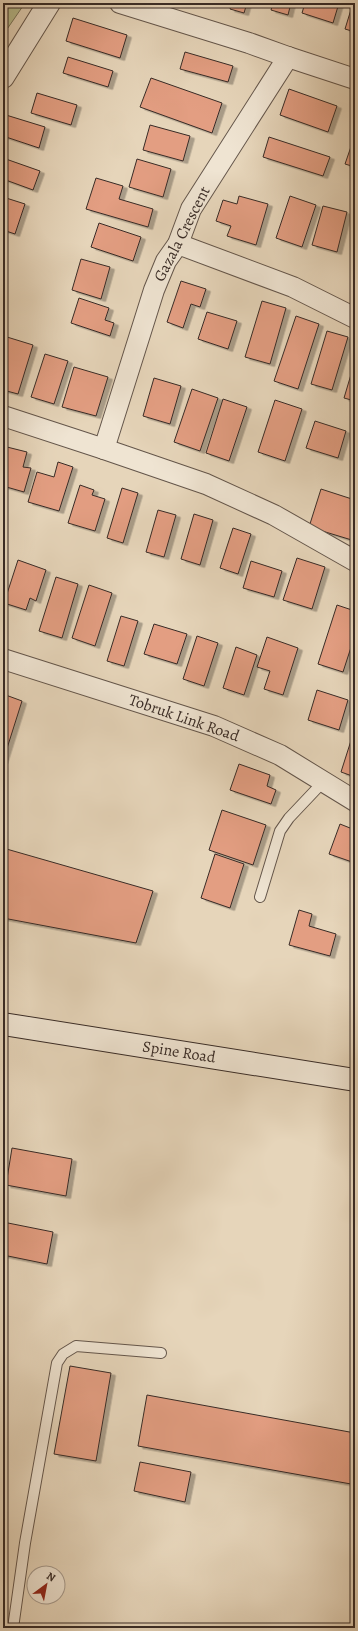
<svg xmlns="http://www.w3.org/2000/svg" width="358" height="1631" viewBox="0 0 358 1631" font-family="Alegreya,serif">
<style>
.green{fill:#b8bc8d;stroke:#78745a}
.building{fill:#e39e82;stroke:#382b26;filter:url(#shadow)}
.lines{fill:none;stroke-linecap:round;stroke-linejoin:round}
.service-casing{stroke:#64564b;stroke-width:12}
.minor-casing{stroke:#64564b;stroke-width:22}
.tertiary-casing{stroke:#64564b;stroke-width:24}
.secondary-casing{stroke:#382b26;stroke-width:24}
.service{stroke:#efe4d2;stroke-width:10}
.minor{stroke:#efe4d2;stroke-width:20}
.tertiary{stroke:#efe4d2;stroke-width:22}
.secondary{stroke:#efe4d2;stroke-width:22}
.labels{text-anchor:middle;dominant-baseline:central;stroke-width:3;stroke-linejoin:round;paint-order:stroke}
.street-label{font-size:16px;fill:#382b26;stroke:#efe4d2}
</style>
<defs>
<filter id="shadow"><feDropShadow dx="4.5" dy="2.5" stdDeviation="0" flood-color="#0004"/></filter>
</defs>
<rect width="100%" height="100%" fill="#e6d5ba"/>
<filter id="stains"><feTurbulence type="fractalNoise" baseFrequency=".005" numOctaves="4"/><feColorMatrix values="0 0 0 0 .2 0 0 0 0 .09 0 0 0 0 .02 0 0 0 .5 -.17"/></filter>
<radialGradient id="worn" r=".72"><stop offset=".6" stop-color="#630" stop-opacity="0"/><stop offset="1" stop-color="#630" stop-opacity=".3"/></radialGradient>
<!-- green -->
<polygon class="green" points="3,3 25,3 3,35"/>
<!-- building -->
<g class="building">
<polygon points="232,3 247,3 244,13 230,9"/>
<polygon points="273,3 291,3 288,15 271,10"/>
<polygon points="305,3 339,3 333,23 302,13"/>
<polygon points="353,3 355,3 355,32 345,29"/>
<polygon points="73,18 127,35 120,58 66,41"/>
<polygon points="185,52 233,66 228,82 180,69"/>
<polygon points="68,57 113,71 108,87 63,73"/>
<polygon points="151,78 222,103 212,133 140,107"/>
<polygon points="289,89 337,106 328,132 280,115"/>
<polygon points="37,93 77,105 71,125 31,113"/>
<polygon points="6,115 45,127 39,148 3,136 3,126"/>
<polygon points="150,125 190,136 183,161 143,150"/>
<polygon points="355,135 355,167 345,164"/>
<polygon points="269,137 330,157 323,176 263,157"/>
<polygon points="3,158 40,171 33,190 3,179"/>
<polygon points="137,159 171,169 163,197 129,187"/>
<polygon points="96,178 123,186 119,199 153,209 148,227 86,209"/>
<polygon points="239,196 268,204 256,245 227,236 231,226 216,221 223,200 237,204"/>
<polygon points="290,196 316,205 302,247 276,238"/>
<polygon points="3,197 25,204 15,234 3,230"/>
<polygon points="323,206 347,212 337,252 312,245"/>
<polygon points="99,223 141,237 133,261 91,247"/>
<polygon points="81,259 110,267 101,299 72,290"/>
<polygon points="181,281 206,289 200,307 191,304 183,328 167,322"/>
<polygon points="79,298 109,308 105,320 114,323 110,336 71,323"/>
<polygon points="262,301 286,308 270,364 245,357"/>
<polygon points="207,312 237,321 228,349 198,339"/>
<polygon points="296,316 319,324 298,389 274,381"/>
<polygon points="327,331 348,337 332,390 311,384"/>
<polygon points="7,337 33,345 18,394 3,390 3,350"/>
<polygon points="45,354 68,361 54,404 31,397"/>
<polygon points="355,361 355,401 344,398"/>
<polygon points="74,367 108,377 96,416 62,407"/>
<polygon points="154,378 181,386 170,424 143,416"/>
<polygon points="192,389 218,398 200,451 174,442"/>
<polygon points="223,399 247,407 229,461 206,453"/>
<polygon points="275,400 302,409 285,461 258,452"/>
<polygon points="315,421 346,431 338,458 306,448"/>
<polygon points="7,447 27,452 23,467 31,468 24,492 3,486 3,462"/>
<polygon points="58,462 73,467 59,511 28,502 37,472 54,477"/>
<polygon points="80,485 94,490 92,495 105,499 95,531 68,523"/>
<polygon points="122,488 138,493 123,543 107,538"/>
<polygon points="321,489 355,500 355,541 309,527"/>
<polygon points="158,510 176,515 164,557 146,552"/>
<polygon points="194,514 213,520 200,565 181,559"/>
<polygon points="233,528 251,534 238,574 220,568"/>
<polygon points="297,558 325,567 312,609 283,600"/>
<polygon points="18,560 46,570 36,601 30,598 26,610 4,603"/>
<polygon points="251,561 282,571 274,597 243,588"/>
<polygon points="56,577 78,584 62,638 39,631"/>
<polygon points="89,585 112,593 95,646 72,638"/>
<polygon points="337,605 355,611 355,635 343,672 318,664"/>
<polygon points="121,616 138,621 124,666 107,661"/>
<polygon points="154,624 187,634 177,664 144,654"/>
<polygon points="197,636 218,643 204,686 183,679"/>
<polygon points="267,637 298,648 283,695 264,689 270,671 257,667"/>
<polygon points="236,647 257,655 244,695 223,688"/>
<polygon points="317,690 348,700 339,730 308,720"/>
<polygon points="3,694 22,701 3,761"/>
<polygon points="355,728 355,777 341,772"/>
<polygon points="239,764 270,775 267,786 276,790 271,804 230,790"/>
<polygon points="222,810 266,825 253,865 209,850"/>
<polygon points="340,824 355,830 355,863 329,854"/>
<polygon points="3,848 153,891 136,943 3,918"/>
<polygon points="215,854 244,864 230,908 201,898"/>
<polygon points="299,910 312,914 309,926 336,934 330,956 289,945"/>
<polygon points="12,1148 72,1159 66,1196 6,1185"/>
<polygon points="3,1222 53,1232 47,1264 3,1255"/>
<polygon points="70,1366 111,1373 96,1461 54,1454"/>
<polygon points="147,1395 355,1433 355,1460 351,1484 138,1446"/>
<polygon points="140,1462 191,1472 185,1502 134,1491"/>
</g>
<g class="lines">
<!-- service casing -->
<g class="service-casing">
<g id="service">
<polyline points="260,897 280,831 289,818 324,781"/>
<polyline points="13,1628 25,1543 57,1363 63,1354 76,1346 161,1353"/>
</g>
</g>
<!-- minor casing -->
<g class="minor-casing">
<g id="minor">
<polyline points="288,57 355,79"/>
<polyline points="178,244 293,287 355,318"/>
<polyline points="3,416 104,449 154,290 166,261 178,244 191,209 288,57 249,43 120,3"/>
<polyline points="104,449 206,484 274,515 355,561"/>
<polyline points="3,659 214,726 280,755 355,801"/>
</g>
</g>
<!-- tertiary casing -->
<g class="tertiary-casing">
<polyline id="tertiary" points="3,77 49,3"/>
</g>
<!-- secondary casing -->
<g class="secondary-casing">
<polyline id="secondary" points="3,1024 355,1080"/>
</g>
<!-- service -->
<use href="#service" class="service"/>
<!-- minor -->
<use href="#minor" class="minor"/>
<!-- tertiary -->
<use href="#tertiary" class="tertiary"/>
<!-- secondary -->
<use href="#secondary" class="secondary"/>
</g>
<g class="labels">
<!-- street labels -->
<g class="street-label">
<text transform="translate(182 234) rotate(-63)">Gazala Crescent</text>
<text transform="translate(184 718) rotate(19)">Tobruk Link Road</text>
<text transform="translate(179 1052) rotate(9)">Spine Road</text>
</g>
</g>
<!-- margin -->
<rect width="358" height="1631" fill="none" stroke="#e6d5ba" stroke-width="16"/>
<rect x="4" y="4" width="350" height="1623" fill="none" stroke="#382b26" stroke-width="2"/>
<rect x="8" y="8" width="342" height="1615" fill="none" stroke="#382b26"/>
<!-- north arrow -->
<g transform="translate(46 1585) rotate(32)"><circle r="19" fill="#efe4d2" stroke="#a69a8d"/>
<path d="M0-3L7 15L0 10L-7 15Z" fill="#8f2418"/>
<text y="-6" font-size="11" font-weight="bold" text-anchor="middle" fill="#382b26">N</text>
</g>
<rect width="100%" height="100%" filter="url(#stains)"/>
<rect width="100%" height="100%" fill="url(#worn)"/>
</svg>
